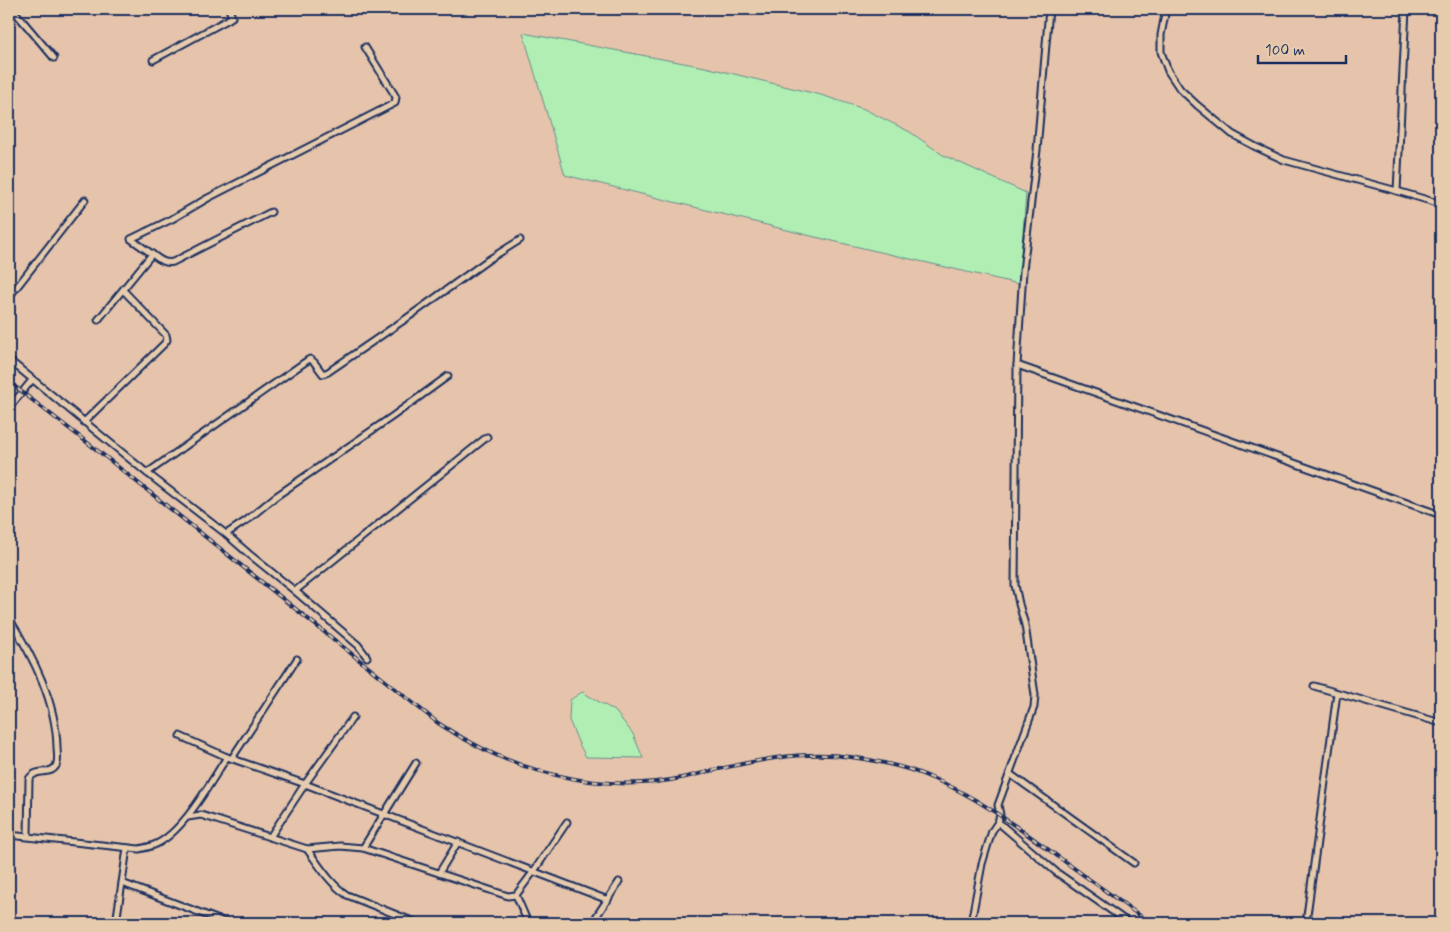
<svg xmlns="http://www.w3.org/2000/svg" width="1450" height="932" viewBox="0 0 1450 932" font-family="Mynerve,sans-serif">
<style>
.green{fill:#b0eeb4;stroke:#668e89}
.lines{fill:none;stroke-linecap:round;stroke-linejoin:round}
.minor-casing{stroke:#1b2f5e;stroke-width:9}
.minor{stroke:#e6cbad;stroke-width:5}
.rail-casing{stroke:#1b2f5e;stroke-width:4}
.rail{stroke:#e6cbad;stroke-width:2;stroke-dasharray:5.5;stroke-linecap:butt}
</style>
<rect width="100%" height="100%" fill="#e6c4ac"/>
<filter id="ink" filterUnits="userSpaceOnUse"><feTurbulence type="fractalNoise" baseFrequency=".02" numOctaves="2"/><feDisplacementMap in="SourceGraphic" scale="10" xChannelSelector="R" yChannelSelector="G"/><feConvolveMatrix kernelMatrix="1 2 1 2 8 2 1 2 1" color-interpolation-filters="sRGB"/></filter>
<g filter="url(#ink)">
<!-- green -->
<g class="green">
<polygon points="523,33 705,67 821,95 864,109 910,132 943,155 1026,193 1019,284 811,236 565,175"/>
<polygon points="582,692 615,711 633,734 643,758 586,757 579,744 569,720 570,700"/>
</g>
<g class="lines">
<!-- minor casing -->
<g class="minor-casing">
<g id="minor">
<polyline points="1166,9 1161,35 1161,52 1168,71 1180,89 1197,105 1232,134 1256,147 1284,160 1397,191 1441,204"/>
<polyline points="9,13 11,11 15,12 54,58"/>
<polyline points="153,60 229,19 232,17 229,9"/>
<polyline points="1397,191 1406,9"/>
<path d="M152,254C159,259 164,264 173,262L271,212"/>
<polyline points="9,297 85,200"/>
<polyline points="98,320 152,254 131,239 172,219 208,198 395,103 396,97 365,47"/>
<polyline points="9,360 147,473 226,534 249,554 295,591 358,645 367,657"/>
<polyline points="1017,365 1441,515"/>
<polyline points="9,408 32,380"/>
<polyline points="84,422 164,344 167,340 166,335 123,290"/>
<polyline points="147,473 308,360 310,359 314,362 323,374 328,372 407,318 488,260 520,240"/>
<polyline points="226,534 247,520 275,497 393,416 448,376"/>
<polyline points="295,591 487,437"/>
<path d="M9,618C33,657 56,701 57,747C57,753 59,761 56,766C50,776 37,767 29,779L28,836"/>
<polyline points="1314,686 1441,723"/>
<polyline points="180,736 227,757 305,784 608,900"/>
<polyline points="232,758 297,659"/>
<polyline points="1010,774 1134,863"/>
<polyline points="188,817 201,815 307,849 340,846 363,848 508,896 516,895 534,871 567,822"/>
<polyline points="998,822 1056,872 1129,923"/>
<path d="M9,835L139,849C144,848 149,847 154,845C183,833 210,783 227,757"/>
<polyline points="270,837 305,784 353,717"/>
<polyline points="127,848 122,883 227,923"/>
<polyline points="363,848 416,763"/>
<path d="M307,849C319,865 330,884 347,895L417,923"/>
<polyline points="439,873 458,842"/>
<polyline points="516,895 528,923"/>
<polyline points="116,923 122,883"/>
<polyline points="592,923 619,882"/>
<polyline points="971,923 982,864 992,831 998,822 1000,815 998,805 1034,707 1035,695 1025,625 1019,604 1015,585 1017,365 1023,271 1037,150 1049,9"/>
<polyline points="1306,923 1337,693"/>
</g>
</g>
<!-- minor -->
<use href="#minor" class="minor"/>
<!-- rail casing -->
<g class="rail-casing">
<path id="rail" d="M9,382L102,454L438,723C449,730 460,737 472,743C535,778 615,793 686,777C741,764 795,749 851,757C879,761 908,767 934,779C975,796 1013,824 1049,850C1083,875 1117,899 1150,923"/>
</g>
<!-- rail -->
<use href="#rail" class="rail"/>
</g>
</g>
<!-- margin -->
<rect width="1450" height="932" fill="none" stroke="#e6cbad" stroke-width="30"/>
<rect x="15" y="15" width="1420" height="902" fill="none" stroke="#1b2f5e" stroke-width="2" filter="url(#ink)"/>
<!-- scale -->
<path d="M1258 55v8h88v-8" fill="none" stroke="#1b2f5e" stroke-width="2.5"/>
<text x="1265" y="55" font-size="15" fill="#1b2f5e" stroke="#e6cbad" stroke-width="4" paint-order="stroke">100 m</text>
</svg>
